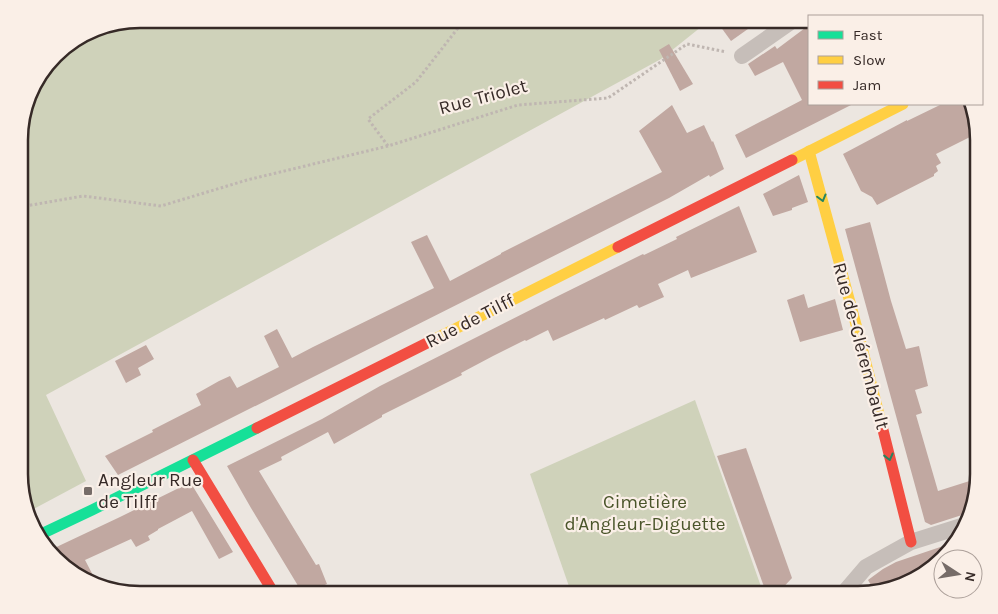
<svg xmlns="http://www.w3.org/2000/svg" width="998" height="614" viewBox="0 0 998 614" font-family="Karla,sans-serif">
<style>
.green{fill:#cfd2ba}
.building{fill:#c1a8a1}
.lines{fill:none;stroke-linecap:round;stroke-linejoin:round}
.path{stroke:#bfb6b1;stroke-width:3;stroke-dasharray:2.5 2.5;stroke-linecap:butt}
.street{stroke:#c6beb9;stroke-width:16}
.fast{stroke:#16e098;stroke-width:11}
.slow{stroke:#ffcf43;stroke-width:11}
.jam{stroke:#f24e42;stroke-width:11}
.oneway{stroke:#268560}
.poi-dot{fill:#766c68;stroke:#faefe7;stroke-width:2}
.labels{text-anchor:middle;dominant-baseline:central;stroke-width:4.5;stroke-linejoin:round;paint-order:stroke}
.street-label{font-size:19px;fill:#362a27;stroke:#faefe7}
.poi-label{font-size:19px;fill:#362a27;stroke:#faefe7;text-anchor:start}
.park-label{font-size:19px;fill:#4a552a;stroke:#faefe7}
.rim{fill:none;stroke:#362a27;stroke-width:2.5}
</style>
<rect width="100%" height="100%" fill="#ece6e0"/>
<!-- green -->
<g class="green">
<polygon points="139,19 711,19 661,59 46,395 86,481 28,512 20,490 20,124 31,86 60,49 93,28"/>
<polygon points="695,400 764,595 572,595 530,474"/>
</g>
<!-- building -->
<g class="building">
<polygon points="715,19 762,19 731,41"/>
<polygon points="809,25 809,104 853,104 746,158 735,135 802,100 783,62 755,76 748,64 775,46 777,49"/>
<polygon points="669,44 693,84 680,91 659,50"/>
<polygon points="942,104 971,104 975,119 968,123 974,135 936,154 941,163 936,166 938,171 934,174 934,176 877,205 872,197 861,191 843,154 907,120 907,121"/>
<polygon points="672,105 687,133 704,125 712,142 713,141 724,169 710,177 709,175 669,198 118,475 105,456 153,432 152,430 201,405 196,394 219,381 230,376 237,388 279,367 264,336 277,329 292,358 313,347 434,288 411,242 427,235 450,281 501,254 501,253 662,172 639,131"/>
<polygon points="799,175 808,202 792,208 792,210 773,216 763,194"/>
<polygon points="739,206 757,252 691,278 688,270 658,284 664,297 639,308 637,305 605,320 604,318 553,341 548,330 526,341 525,340 493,356 461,373 462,375 382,415 382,417 334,444 328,432 281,457 282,460 259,471 316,565 319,564 327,584 303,594 251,508 227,466 322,419 380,386 556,297 643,254 644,255 677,239 676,237"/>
<polygon points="870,222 891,301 906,349 919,346 928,386 915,390 922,413 916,415 938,491 979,478 979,482 968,516 962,515 931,525 925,522 845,229"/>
<polygon points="804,294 808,308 835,299 843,330 800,342 787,300"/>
<polygon points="146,345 154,359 138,368 141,375 126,383 115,361"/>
<polygon points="746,448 792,578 776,595 767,595 717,456"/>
<polygon points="189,483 192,485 233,552 219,559 192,511 158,529 158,530 148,536 150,540 136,547 131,539 85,560 97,583 73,575 48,551 120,517"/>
<polygon points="961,537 959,541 919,579 875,592 868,580 883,569 896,562 958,541 954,539"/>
</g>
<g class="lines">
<!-- path -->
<g class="path">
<polyline points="388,146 368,119 416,82 465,19"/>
<polyline points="20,207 83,196 161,206 247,180 388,146 518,105 608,98 687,44 726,52"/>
</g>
<!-- street -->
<g class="street">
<polyline points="742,56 795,19"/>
<polyline points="842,595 866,567 911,542 965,525"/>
</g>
<!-- fast -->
<polyline class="fast" points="37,536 92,510 257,428"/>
<!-- slow -->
<g class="slow">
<polyline points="809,151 858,332 882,426"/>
<polyline points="792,160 903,104"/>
<polyline points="435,339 618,247"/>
</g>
<!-- jam -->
<g class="jam">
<polyline points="618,247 792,160"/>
<polyline points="882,426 911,542"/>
<polyline points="257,428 435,339"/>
<polyline points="193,460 275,595"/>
</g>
</g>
<!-- one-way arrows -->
<defs><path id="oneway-chevron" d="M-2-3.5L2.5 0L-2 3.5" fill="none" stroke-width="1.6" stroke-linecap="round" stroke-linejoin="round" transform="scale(1.25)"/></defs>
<g class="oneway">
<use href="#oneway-chevron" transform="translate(822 198) rotate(75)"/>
<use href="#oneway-chevron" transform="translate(889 457) rotate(76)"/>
</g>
<!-- markers -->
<rect class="poi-dot" x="83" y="486" width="10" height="10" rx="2.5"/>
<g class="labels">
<!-- street labels -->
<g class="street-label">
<text transform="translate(483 97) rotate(-15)">Rue Triolet</text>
<text transform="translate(470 321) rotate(-27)">Rue de Tilff</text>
<text transform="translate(861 346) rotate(75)">Rue de-Clérembault</text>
</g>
<!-- poi labels -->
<g class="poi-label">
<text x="98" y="480">Angleur Rue<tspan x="98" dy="22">de Tilff</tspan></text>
</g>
<!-- park labels -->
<g class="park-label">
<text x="645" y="502">Cimetière<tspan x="645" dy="22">d'Angleur-Diguette</tspan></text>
</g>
</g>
<!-- crop -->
<path d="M0 0H998V614H0ZM140 28H858A112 112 0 0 1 970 140V474A112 112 0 0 1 858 586H140A112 112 0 0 1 28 474V140A112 112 0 0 1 140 28Z" fill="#faefe7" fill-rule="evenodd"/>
<path class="rim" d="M140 28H858A112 112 0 0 1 970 140V474A112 112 0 0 1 858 586H140A112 112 0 0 1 28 474V140A112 112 0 0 1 140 28Z"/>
<!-- legend -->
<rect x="808" y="15" width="175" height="90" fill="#faefe7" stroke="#aca09a"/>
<rect x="818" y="31" width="25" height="8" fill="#16e098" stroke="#aca09a"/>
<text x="853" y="40" font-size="15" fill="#362a27">Fast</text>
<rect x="818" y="56" width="25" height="8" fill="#ffcf43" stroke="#aca09a"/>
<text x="853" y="65" font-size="15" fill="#362a27">Slow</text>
<rect x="818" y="81" width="25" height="8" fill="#f24e42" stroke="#aca09a"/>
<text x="853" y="90" font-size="15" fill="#362a27">Jam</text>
<!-- north arrow -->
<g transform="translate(958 574) rotate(102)"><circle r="24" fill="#faefe7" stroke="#aca09a"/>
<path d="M0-4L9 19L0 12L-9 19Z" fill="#766c68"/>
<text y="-8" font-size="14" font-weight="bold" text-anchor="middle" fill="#362a27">N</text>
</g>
</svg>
